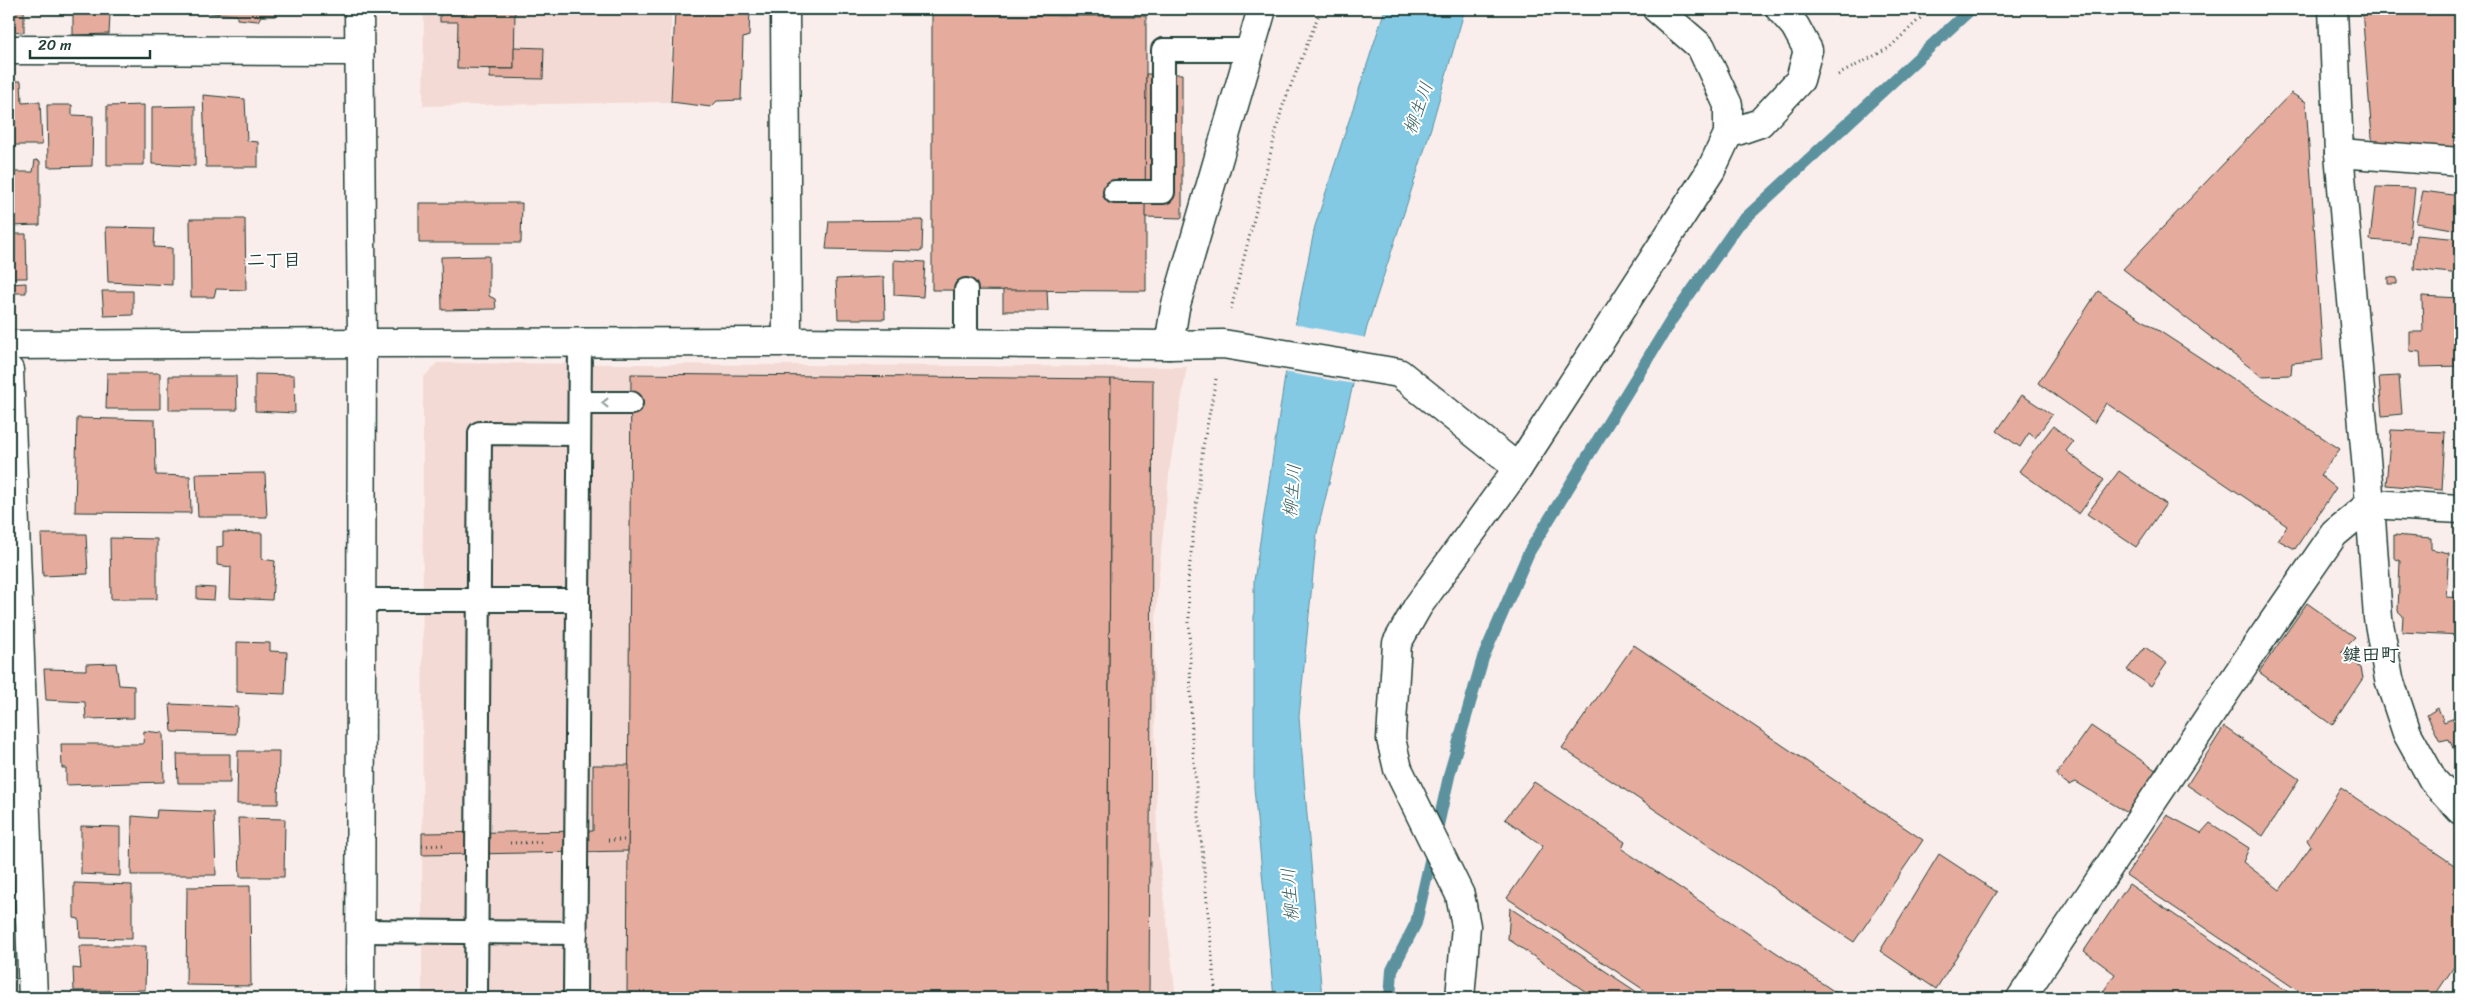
<svg xmlns="http://www.w3.org/2000/svg" width="2469" height="1007" viewBox="0 0 2469 1007" font-family="Sriracha,'Klee One',sans-serif">
<style>
.built{fill:#f4dad5}
.water{fill:#83c9e4;stroke:#5b919e}
.pier{fill:#faeeec}
.lines{fill:none;stroke-linecap:round;stroke-linejoin:round}
.stream{stroke:#5b919e;stroke-width:12}
.building{fill:#e5ac9e;stroke:#1f3d34}
.lane-casing{stroke:#1f3d34;stroke-width:26}
.street-casing{stroke:#1f3d34;stroke-width:31}
.secondary-casing{stroke:#1f3d34;stroke-width:31}
.path{stroke:#1f3d34;stroke-width:3;stroke-dasharray:1 4;stroke-linecap:butt}
.lane{stroke:#fff;stroke-width:22}
.street{stroke:#fff;stroke-width:28}
.secondary{stroke:#fff;stroke-width:28}
.oneway{stroke:#8f9e9a}
.labels{text-anchor:middle;dominant-baseline:central;stroke-width:4;stroke-linejoin:round;paint-order:stroke}
.water-label{font-size:18px;font-style:italic;fill:#386060;stroke:#fff}
.neighbourhood-label{font-size:18px;font-weight:bold;fill:#1f3d34;stroke:#fff}
.quarter-label{font-size:19px;font-weight:bold;fill:#1f3d34;stroke:#fff}
</style>
<rect width="100%" height="100%" fill="#faeeec"/>
<filter id="ink" filterUnits="userSpaceOnUse"><feTurbulence type="fractalNoise" baseFrequency=".02" numOctaves="2"/><feDisplacementMap in="SourceGraphic" scale="10" xChannelSelector="R" yChannelSelector="G"/><feConvolveMatrix kernelMatrix="1 2 1 2 8 2 1 2 1" color-interpolation-filters="sRGB"/></filter>
<g filter="url(#ink)">
<!-- built -->
<g class="built">
<polygon points="424,9 671,9 671,102 423,106"/>
<polygon points="437,363 1187,367 1170,466 1158,583 1154,662 1157,839 1176,998 422,998 423,378"/>
</g>
<!-- water -->
<polygon class="water" points="1385,9 1465,9 1426,145 1367,327 1317,533 1299,717 1322,998 1274,998 1254,788 1254,581 1285,376 1315,226"/>
<!-- pier -->
<polygon class="pier" points="1293,324 1367,338 1355,384 1283,372"/>
<g class="lines">
<!-- stream -->
<polyline class="stream" points="1390,998 1392,970 1416,923 1450,772 1483,658 1529,552 1672,319 1738,225 1971,9"/>
</g>
<!-- building -->
<g class="building">
<polygon points="9,9 24,9 24,32 9,31"/>
<polygon points="73,9 136,9 136,14 110,14 109,34 73,35"/>
<polygon points="198,9 275,9 275,16 261,16 258,21 237,19 237,15 198,12"/>
<polygon points="440,9 515,9 514,69 457,68 458,22 440,22"/>
<polygon points="675,9 750,9 749,36 743,38 741,100 717,101 711,107 671,102"/>
<polygon points="2362,9 2460,9 2460,155 2373,150"/>
<polygon points="932,15 1146,16 1146,291 932,290"/>
<polygon points="514,47 544,48 543,79 490,78 490,69 514,69"/>
<polygon points="1146,74 1182,74 1182,218 1145,217"/>
<polygon points="9,81 21,81 22,103 40,102 42,145 12,145"/>
<polygon points="2291,93 2306,102 2323,360 2292,363 2291,375 2261,376 2123,269"/>
<polygon points="203,95 245,99 247,141 258,142 258,167 206,167"/>
<polygon points="47,105 72,105 72,115 93,116 92,166 48,167"/>
<polygon points="144,105 144,165 107,165 107,106"/>
<polygon points="195,106 195,166 152,164 152,107"/>
<polygon points="35,160 40,161 40,225 9,226 9,172 33,172"/>
<polygon points="2376,187 2415,188 2409,243 2370,240"/>
<polygon points="2423,191 2460,196 2460,230 2416,223"/>
<polygon points="419,203 522,203 521,243 419,243"/>
<polygon points="190,219 245,219 246,290 216,289 214,297 191,297"/>
<polygon points="923,220 922,251 826,249 829,221"/>
<polygon points="106,227 155,228 154,247 172,248 172,285 108,282"/>
<polygon points="9,234 26,234 27,278 9,278"/>
<polygon points="2416,235 2460,239 2460,274 2414,269"/>
<polygon points="489,256 489,296 495,299 496,309 442,310 441,257"/>
<polygon points="894,260 925,262 923,297 894,295"/>
<polygon points="884,277 885,319 838,319 836,279"/>
<polygon points="2388,277 2397,278 2397,284 2388,284"/>
<polygon points="26,283 26,293 9,293 9,284"/>
<polygon points="1003,290 1047,290 1048,311 1003,311"/>
<polygon points="102,291 133,291 133,315 104,316"/>
<polygon points="2098,291 2340,449 2320,475 2336,488 2295,549 2278,540 2287,526 2106,403 2094,423 2038,383"/>
<polygon points="2422,296 2460,298 2460,366 2421,367 2420,352 2410,351 2410,332 2423,332"/>
<polygon points="107,373 160,373 160,409 106,409"/>
<polygon points="255,374 294,375 295,413 255,411"/>
<polygon points="631,374 1111,379 1107,998 627,998"/>
<polygon points="169,376 236,376 237,410 169,410"/>
<polygon points="2399,376 2402,414 2382,416 2379,377"/>
<polygon points="1111,379 1153,380 1149,998 1107,998"/>
<polygon points="2022,395 2052,415 2035,438 2029,433 2020,447 1997,431"/>
<polygon points="77,418 155,420 156,475 190,476 191,513 75,512"/>
<polygon points="2053,426 2073,442 2066,451 2104,480 2079,514 2019,471"/>
<polygon points="2391,430 2445,432 2442,490 2386,485"/>
<polygon points="2119,471 2166,504 2136,547 2087,514"/>
<polygon points="265,473 267,517 198,517 196,474"/>
<polygon points="223,532 262,533 262,559 275,561 272,600 230,598 231,567 217,565 217,547 223,546"/>
<polygon points="41,534 86,534 88,574 43,576"/>
<polygon points="2394,535 2431,538 2431,549 2449,553 2446,597 2460,598 2460,635 2402,632 2403,616 2398,611 2400,561 2394,558"/>
<polygon points="110,538 157,539 157,599 111,599"/>
<polygon points="197,587 215,588 214,600 197,599"/>
<polygon points="2307,603 2355,637 2341,651 2361,668 2363,678 2332,725 2259,672"/>
<polygon points="237,642 270,643 270,651 287,652 285,694 237,692"/>
<polygon points="1634,645 1923,840 1854,942 1562,748"/>
<polygon points="2145,647 2167,663 2151,686 2127,670"/>
<polygon points="116,663 119,685 134,686 134,718 86,719 85,702 46,700 44,669 86,670 86,664"/>
<polygon points="170,704 238,707 236,734 172,732"/>
<polygon points="2438,708 2444,722 2460,716 2460,764 2449,739 2440,741 2427,715"/>
<polygon points="2091,726 2157,771 2128,813 2076,782 2069,785 2056,775"/>
<polygon points="2224,727 2299,779 2263,836 2187,785"/>
<polygon points="144,731 163,733 164,782 66,785 66,768 62,768 61,744 143,744"/>
<polygon points="238,751 279,751 278,804 237,804"/>
<polygon points="177,754 230,754 230,783 178,783"/>
<polygon points="593,765 629,765 628,851 422,855 422,833 593,831"/>
<polygon points="1534,782 1625,842 1622,849 1844,998 1656,998 1507,898 1543,846 1505,819"/>
<polygon points="2341,788 2460,869 2460,958 2433,998 2309,998 2126,875 2167,815 2201,833 2210,823 2249,848 2243,862 2280,890 2311,846 2307,840"/>
<polygon points="157,810 214,812 216,875 131,875 132,816 156,818"/>
<polygon points="238,818 285,819 284,877 240,877"/>
<polygon points="81,826 120,827 120,876 81,874"/>
<polygon points="1939,854 1997,892 1936,989 1880,951"/>
<polygon points="74,883 132,885 132,939 80,938 79,919 74,918"/>
<polygon points="2129,884 2297,998 2099,998 2115,974 2084,951"/>
<polygon points="250,886 251,986 186,985 187,887"/>
<polygon points="1510,908 1646,998 1595,998 1508,939"/>
<polygon points="79,946 146,946 145,990 74,991 73,968 81,969"/>
<polygon points="193,996 249,998 193,998"/>
</g>
<g class="lines">
<!-- lane casing -->
<g class="lane-casing">
<g id="lane">
<polyline points="1115,192 1163,192 1163,50 1250,50"/>
<polyline points="966,343 966,290"/>
<polyline points="580,403 631,403"/>
<polyline points="361,600 578,600"/>
<polyline points="360,931 576,933"/>
<polyline points="476,998 480,433 579,434"/>
<polyline points="575,998 580,342"/>
</g>
</g>
<!-- street casing -->
<g class="street-casing">
<g id="street">
<polyline points="785,9 787,342"/>
<polyline points="2333,9 2339,153 2370,504 2378,618 2389,679 2407,733 2433,780 2460,810"/>
<polyline points="9,50 359,51"/>
<polyline points="1728,134 1760,123 1800,80 1808,50 1795,26 1780,9"/>
<polyline points="2339,153 2460,162"/>
<polyline points="362,343 787,342 1169,345 1175,308 1262,9"/>
<polyline points="1169,345 1223,344 1399,373 1518,468"/>
<polyline points="9,370 33,998"/>
<polyline points="1460,998 1466,926 1460,895 1398,769 1391,739 1397,643 1418,606 1518,468 1711,170 1728,134 1728,105 1701,47 1657,9"/>
<polyline points="2021,998 2253,651 2334,534 2370,504 2460,509"/>
</g>
</g>
<!-- secondary casing -->
<g class="secondary-casing">
<g id="secondary">
<polyline points="359,9 362,343 360,998"/>
<polyline points="9,345 362,343"/>
<polyline points="9,492 12,492"/>
</g>
</g>
<!-- path -->
<g class="path">
<polyline points="1838,75 1889,48 1930,9"/>
<polyline points="1231,309 1282,108 1321,9"/>
<polyline points="1216,379 1203,447 1188,580 1192,741 1216,998"/>
<polyline points="608,840 628,840"/>
<polyline points="510,843 544,842"/>
<polyline points="422,846 444,845"/>
</g>
<!-- lane -->
<use href="#lane" class="lane"/>
<!-- street -->
<use href="#street" class="street"/>
<!-- secondary -->
<use href="#secondary" class="secondary"/>
</g>
<!-- one-way arrows -->
<defs><path id="oneway-chevron" d="M-2-3.5L2.5 0L-2 3.5" fill="none" stroke-width="1.6" stroke-linecap="round" stroke-linejoin="round" transform="scale(1.25)"/></defs>
<use class="oneway" href="#oneway-chevron" transform="translate(605 403) rotate(-180)"/>
</g>
<g class="labels">
<!-- water labels -->
<g class="water-label">
<text transform="translate(1418 108) rotate(-70)">柳生川</text>
<text transform="translate(1292 491) rotate(-85)">柳生川</text>
<text transform="translate(1290 895) rotate(-94)">柳生川</text>
</g>
<!-- neighbourhood labels -->
<g class="neighbourhood-label">
<text x="274" y="260">二丁目</text>
</g>
<!-- quarter labels -->
<g class="quarter-label">
<text x="2371" y="654">鍵田町</text>
</g>
</g>
<!-- margin -->
<rect width="2469" height="1007" fill="none" stroke="#fff" stroke-width="30"/>
<rect x="15" y="15" width="2439" height="977" fill="none" stroke="#1f3d34" stroke-width="2" filter="url(#ink)"/>
<!-- scale -->
<path d="M30 50v8h120v-8" fill="none" stroke="#1f3d34" stroke-width="2.5"/>
<text x="38" y="50" font-size="15" fill="#1f3d34" stroke="#ffffff" stroke-width="4" paint-order="stroke">20 m</text>
</svg>
